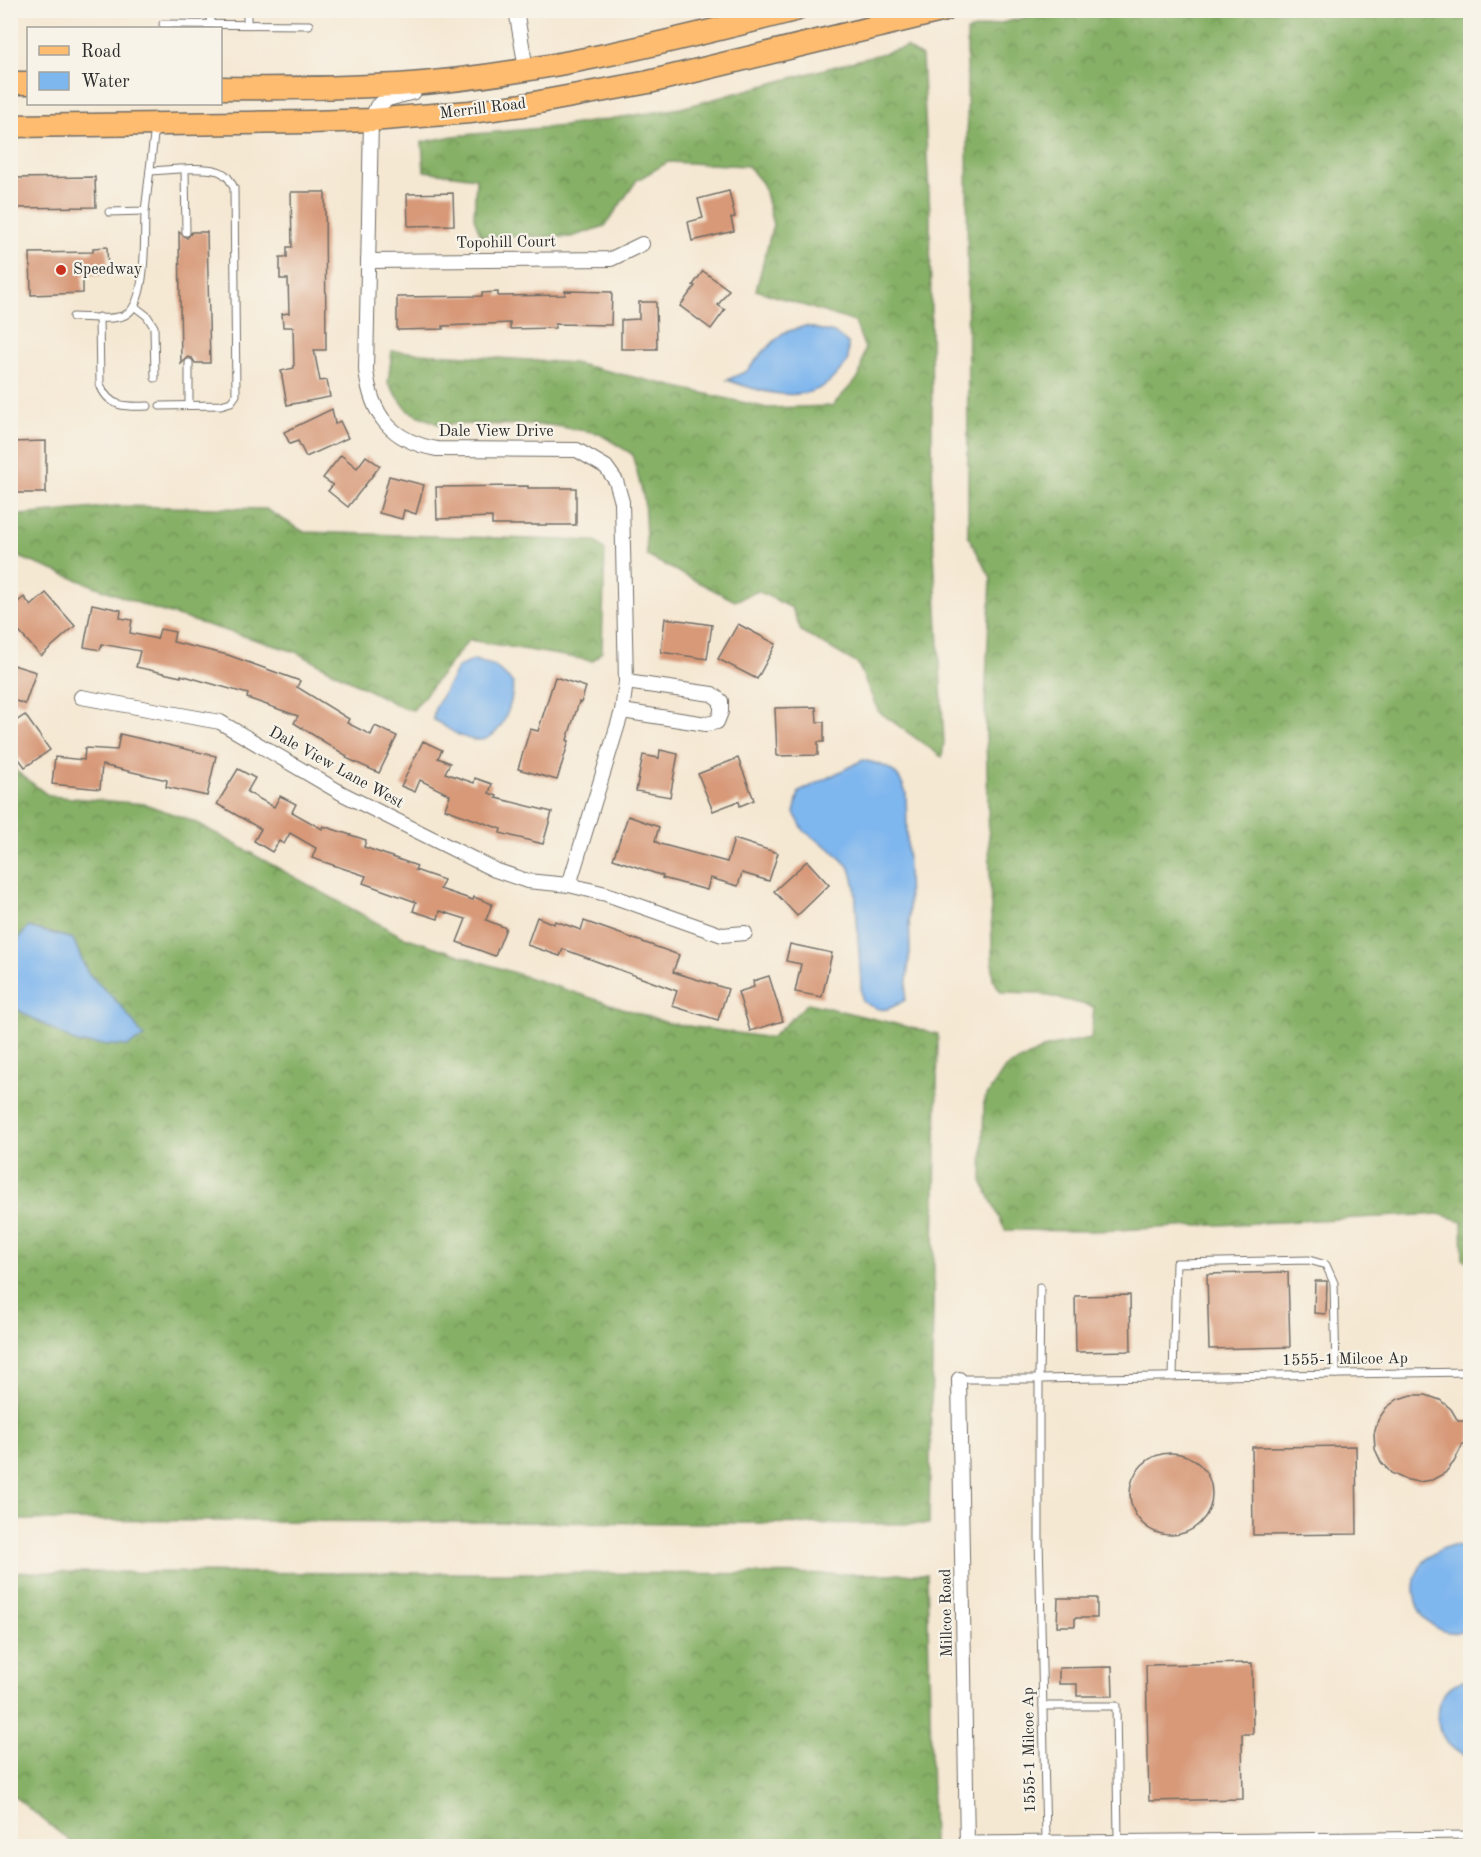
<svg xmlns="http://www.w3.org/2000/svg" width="1481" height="1857" viewBox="0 0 1481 1857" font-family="'Old Standard TT',serif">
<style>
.forest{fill:url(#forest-crowns);stroke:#586e48;stroke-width:1.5}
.water{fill:#7eb6ee;stroke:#54708c;stroke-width:1.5}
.building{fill:#d79978}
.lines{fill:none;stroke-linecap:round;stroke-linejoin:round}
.lane-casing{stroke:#726d66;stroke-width:9}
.street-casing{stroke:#726d66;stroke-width:16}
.primary-casing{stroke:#726d66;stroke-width:25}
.lane{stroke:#fff;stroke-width:7}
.street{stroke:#fff;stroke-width:14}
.primary{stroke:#fdbc6f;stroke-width:22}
.poi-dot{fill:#c8321e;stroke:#f7f3e8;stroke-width:2}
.labels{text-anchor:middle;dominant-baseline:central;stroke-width:4.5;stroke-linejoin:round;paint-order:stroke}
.street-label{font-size:16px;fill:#2b2b2b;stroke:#f7f3e8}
.poi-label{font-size:16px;fill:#2b2b2b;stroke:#f7f3e8;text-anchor:start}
</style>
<defs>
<pattern id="forest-crowns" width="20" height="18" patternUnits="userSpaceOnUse" patternTransform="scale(1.5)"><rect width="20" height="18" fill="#86b066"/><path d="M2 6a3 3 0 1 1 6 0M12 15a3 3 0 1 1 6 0" fill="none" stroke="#6e8f54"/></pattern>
</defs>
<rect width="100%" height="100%" fill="#f7f3e8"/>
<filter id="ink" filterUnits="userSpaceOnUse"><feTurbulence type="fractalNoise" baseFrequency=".0167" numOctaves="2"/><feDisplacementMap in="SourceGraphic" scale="12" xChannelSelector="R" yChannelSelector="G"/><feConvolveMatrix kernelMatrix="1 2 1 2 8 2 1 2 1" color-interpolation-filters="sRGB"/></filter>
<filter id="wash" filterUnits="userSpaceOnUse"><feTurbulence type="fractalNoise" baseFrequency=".008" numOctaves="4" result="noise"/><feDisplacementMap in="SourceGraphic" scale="24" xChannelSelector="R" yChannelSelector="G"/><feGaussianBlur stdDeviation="1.35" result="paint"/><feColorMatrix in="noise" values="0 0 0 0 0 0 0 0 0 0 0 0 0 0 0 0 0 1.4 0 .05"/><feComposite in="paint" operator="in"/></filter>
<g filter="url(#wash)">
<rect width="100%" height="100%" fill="#f5e8d3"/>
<!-- forest -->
<g class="forest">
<polygon points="1057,10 1470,11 1470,1262 1463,1259 1462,1221 1439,1214 1095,1231 1005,1230 982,1181 984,1100 1005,1068 1047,1047 1091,1038 1094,1007 1036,993 1001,992 993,979 985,703 991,578 968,536 967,31"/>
<polygon points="906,47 922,57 930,214 933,533 944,742 942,757 878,711 858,664 801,631 792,608 758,591 735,601 647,556 644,499 632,454 598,433 549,425 438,424 408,411 388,383 392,351 573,363 767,408 832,406 859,377 865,349 855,322 756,290 773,225 763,184 748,166 668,162 637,180 605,226 571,237 481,236 474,218 476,178 424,171 422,142 453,136 564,126 681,108"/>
<polygon points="117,506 266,509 304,532 595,541 605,551 602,651 593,661 469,640 413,710 403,708 296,652 154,609 11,554 11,516"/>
<polygon points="11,767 49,796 145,804 195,822 401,936 668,1023 771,1038 808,1003 938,1034 929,1524 11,1520 10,974 18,1010 121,1006 87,972 73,939 29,927 11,949"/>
<polygon points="10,1572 927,1574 933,1846 76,1846 11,1794"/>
</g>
<!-- water -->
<g class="water">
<path d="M805,326L834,333L848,343V361C842,368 836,376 829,382C802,405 757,391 727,380L747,371L762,353L783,333Z"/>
<path d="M474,660L495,666L513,683C513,703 502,742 476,740C460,739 446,727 433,719L435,708L458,667Z"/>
<path d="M863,760C885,765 899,769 906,793L910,950L905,1000C886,1012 880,1013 862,1001L855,886L850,868L832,850L804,831L794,813L799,792Z"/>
<polygon points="28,927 73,939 87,972 121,1006 144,1037 128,1046 77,1043 18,1010 11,974 11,949"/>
<path d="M1453,1545L1470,1547V1630C1416,1648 1385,1563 1453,1545Z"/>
<path d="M1470,1679V1757C1428,1746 1425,1685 1470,1679Z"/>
</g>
<g id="blocks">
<!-- building -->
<g class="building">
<polygon points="95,177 96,207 10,208 10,178"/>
<polygon points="729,191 735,217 731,218 734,231 692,241 688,222 703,218 698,199"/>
<polygon points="291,192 325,192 326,350 314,350 320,381 327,380 330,397 287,405 281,371 294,368 293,327 283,327 282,314 289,313 288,279 280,279 280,257 287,257 287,247 292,247"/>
<polygon points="453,193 454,225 408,226 407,194"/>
<polygon points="179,232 187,238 192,232 207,232 210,363 195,363 192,358 188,357 181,364"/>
<polygon points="107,247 108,274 83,275 83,293 31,295 30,253 93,252 93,248"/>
<polygon points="703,271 729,290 718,305 725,310 711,329 680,306 695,286 693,285"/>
<polygon points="565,291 612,292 611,325 555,324 555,328 510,329 510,323 443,326 443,329 397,330 397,297 482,296 482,293 498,292 498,296 565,295"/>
<polygon points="639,302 656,302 657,349 621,349 621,320 639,319"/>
<polygon points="332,409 335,424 340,421 348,438 306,457 298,441 290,444 284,432"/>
<polygon points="46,441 46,493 10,493 10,442"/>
<polygon points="341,455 357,468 366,456 380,466 348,507 328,491 333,485 323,478"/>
<polygon points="389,476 424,485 416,514 404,510 402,519 379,513"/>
<polygon points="528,486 528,488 576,488 576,525 492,525 492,517 437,519 436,487"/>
<polygon points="46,593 75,626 41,656 10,622 10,609 24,597 31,606"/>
<polygon points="92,604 121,610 120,618 132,620 130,633 157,639 160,629 175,632 173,642 228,655 300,681 297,687 349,719 347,723 371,735 375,726 397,736 379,773 346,758 347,756 294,723 298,716 247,698 248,694 181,675 181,677 136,667 140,651 102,644 100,650 84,647"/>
<polygon points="665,618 712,625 707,659 661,652"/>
<polygon points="738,624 776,644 757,679 718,659"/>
<polygon points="10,664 36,672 25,704 10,699"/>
<polygon points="555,677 586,687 581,703 579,702 567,740 569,741 557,780 518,769 530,729 538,731"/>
<polygon points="816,707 817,722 824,722 824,742 818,742 818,755 777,756 775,708"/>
<polygon points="25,715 50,750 25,767 10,747 10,725"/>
<polygon points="120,734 216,756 207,796 166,787 167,780 102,765 100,789 52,784 55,757 84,760 85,748 117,750"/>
<polygon points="423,741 442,750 438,758 450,763 445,773 474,783 475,778 492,784 489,793 497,796 496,798 552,812 543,844 500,833 501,829 445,809 450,795 420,780 415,792 401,786"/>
<polygon points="660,750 678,754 670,797 636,791 643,755 659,758"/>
<polygon points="738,758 754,800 740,806 739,801 713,811 698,774"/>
<polygon points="238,769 255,778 247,792 274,807 280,796 296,804 292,812 322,829 323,826 366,840 364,847 417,866 415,870 444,880 440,889 473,900 474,897 492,904 486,920 506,928 495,956 457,942 466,919 440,911 438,919 413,911 416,902 363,883 366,876 312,858 316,848 290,833 284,844 279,841 272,852 254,841 261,829 217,804"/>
<polygon points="628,816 659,827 655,841 660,844 727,862 734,839 778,853 769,881 742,873 738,886 710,878 707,890 662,878 663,876 613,859"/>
<polygon points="807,861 829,885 797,916 774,891"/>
<polygon points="537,917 554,924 555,921 581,930 584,921 679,955 673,972 728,989 718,1020 672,1006 677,991 563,949 560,956 527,945"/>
<polygon points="790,944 832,953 822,997 795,992 801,964 786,961"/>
<polygon points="769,976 783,1021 750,1031 738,992 754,987 753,981"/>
<polygon points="1288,1272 1290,1347 1209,1349 1207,1274"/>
<polygon points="1315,1281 1327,1281 1326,1314 1314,1313"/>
<polygon points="1130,1295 1131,1351 1076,1352 1075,1296"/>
<polygon points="1412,1395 1426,1395 1440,1400 1451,1409 1458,1421 1470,1421 1470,1443 1463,1444 1454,1462 1445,1473 1432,1480 1418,1482 1404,1479 1391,1473 1381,1462 1375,1449 1374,1434 1378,1420 1386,1408 1398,1399"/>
<polygon points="1356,1446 1357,1534 1253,1535 1252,1447"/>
<circle cx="1171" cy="1494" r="41"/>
<polygon points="1058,1598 1097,1598 1097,1618 1075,1618 1075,1626 1057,1626"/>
<polygon points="1252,1663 1253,1734 1242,1734 1243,1799 1149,1801 1146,1665"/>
<polygon points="1112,1667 1113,1696 1077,1696 1077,1684 1059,1684 1059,1668"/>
</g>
</g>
</g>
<g filter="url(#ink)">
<use href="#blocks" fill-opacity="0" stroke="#726d66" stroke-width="1.5"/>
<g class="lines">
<!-- lane casing -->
<g class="lane-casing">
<g id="lane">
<polyline points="247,10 247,24"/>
<polyline points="350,10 450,10"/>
<polyline points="163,24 309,25"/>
<polyline points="210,24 211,10"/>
<polyline points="185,170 186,232"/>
<path d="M150,171C168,170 202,166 218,171C227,174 230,180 234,188L236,395L231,402L221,405L160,406"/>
<polyline points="109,212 145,211 155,127"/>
<polyline points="134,306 147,316 154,327 155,378"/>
<path d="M73,317C88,317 111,321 125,315C148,305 144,234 145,211"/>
<path d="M99,317L100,384C108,408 127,407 148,406"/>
<polyline points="189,363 189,405"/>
<polyline points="1173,1377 1176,1263 1309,1260 1326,1265 1334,1283 1336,1374"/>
<polyline points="959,1379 1039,1379 1040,1287"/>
<polyline points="1043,1706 1116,1706 1118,1838"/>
<polyline points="1046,1839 1039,1538 1039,1379 1470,1372"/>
<polyline points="967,1840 1470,1835"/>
</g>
</g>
<!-- street casing -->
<g class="street-casing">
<g id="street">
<polyline points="516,10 526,69"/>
<path d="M414,92L388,99L377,106L371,120L366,370C371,415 391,441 437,449L577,450L606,467L616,481L622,502L626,682L622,711L569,885"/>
<polyline points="368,261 611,259 642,244"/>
<polyline points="81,697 220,722 343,794 495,870 527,881 569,885 606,894 722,935 745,933"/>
<polyline points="622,711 706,724 717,722 721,712 721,701 712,694 626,682"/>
<polyline points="959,1379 967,1846"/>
</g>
</g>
<!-- primary casing -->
<g class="primary-casing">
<g id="primary">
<polyline points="10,83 28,83"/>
<path d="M220,88C280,89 339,88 398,85C532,76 665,43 795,10"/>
<polyline points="10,126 311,122 371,120 470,112 523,105 649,82 945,10"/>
</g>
</g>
<!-- lane -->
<use href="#lane" class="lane"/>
<!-- street -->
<use href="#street" class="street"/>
<!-- primary -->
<use href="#primary" class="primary"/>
</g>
</g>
<!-- markers -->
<circle class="poi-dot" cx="61" cy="270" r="6"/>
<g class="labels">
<!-- street labels -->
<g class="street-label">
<text transform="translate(483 109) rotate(-7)">Merrill Road</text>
<text transform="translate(506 243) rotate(-1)">Topohill Court</text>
<text x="496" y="432">Dale View Drive</text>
<text transform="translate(336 768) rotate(29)">Dale View Lane West</text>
<text transform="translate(1345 1360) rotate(-1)">1555-1 Milcoe Ap</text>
<text transform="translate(947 1613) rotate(-91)">Millcoe Road</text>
<text transform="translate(1030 1750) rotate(-91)">1555-1 Milcoe Ap</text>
</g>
<!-- poi labels -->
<g class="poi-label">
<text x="73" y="270">Speedway</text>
</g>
</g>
<!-- margin -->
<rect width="1481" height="1857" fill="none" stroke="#f7f3e8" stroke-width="36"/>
<!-- legend -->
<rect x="27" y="27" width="195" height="78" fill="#f7f3e8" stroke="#a5a39c" stroke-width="1.5"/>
<rect x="39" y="46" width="30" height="9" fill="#fdbc6f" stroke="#a5a39c" stroke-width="1.5"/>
<text x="81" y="57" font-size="18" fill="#2b2b2b">Road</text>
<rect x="39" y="72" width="30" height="18" fill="#7eb6ee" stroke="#a5a39c" stroke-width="1.5"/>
<text x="81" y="87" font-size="18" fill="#2b2b2b">Water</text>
</svg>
